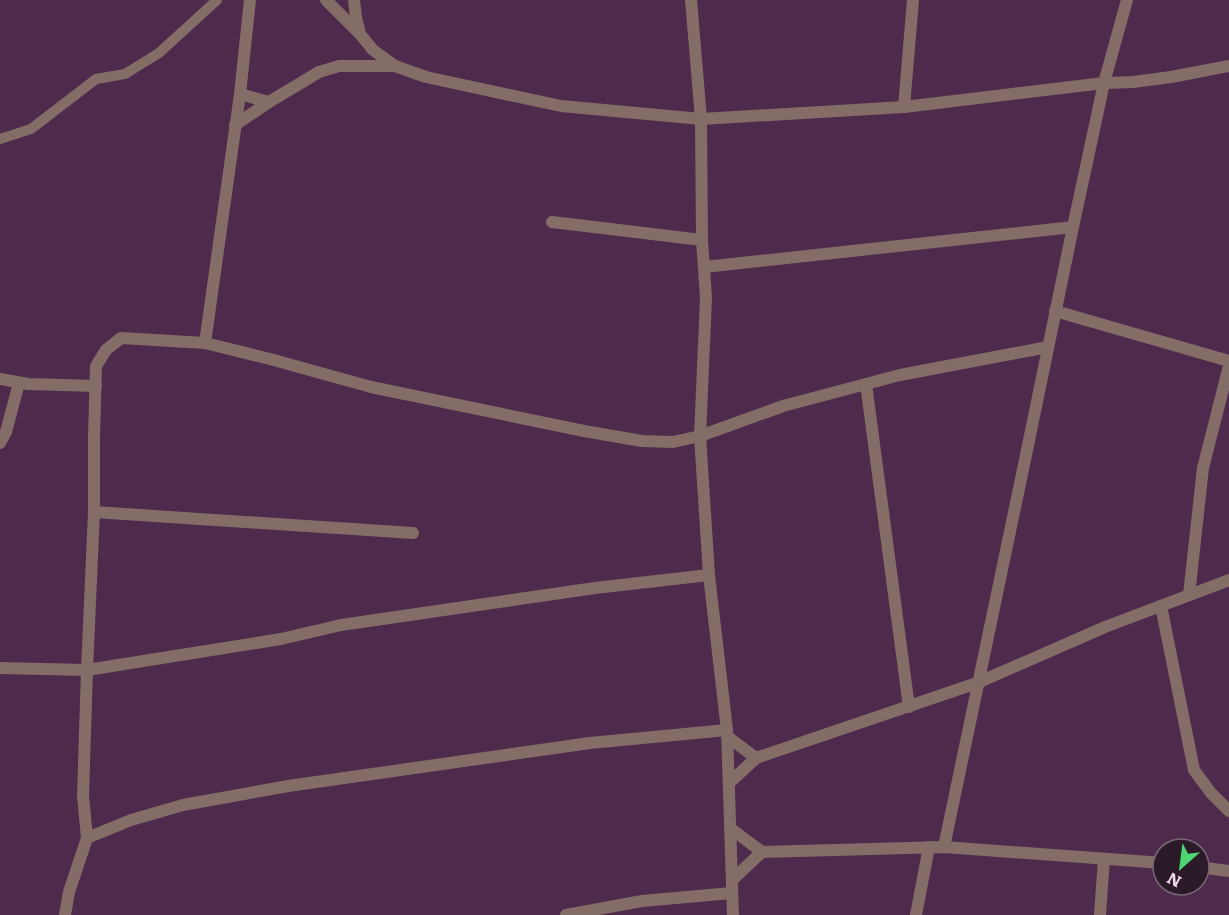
<svg xmlns="http://www.w3.org/2000/svg" width="1229" height="915" viewBox="0 0 1229 915" font-family="Literata,serif">
<style>
.lines{fill:none;stroke-linecap:round;stroke-linejoin:round}
.service{stroke:#846c67;stroke-width:10}
.minor{stroke:#846c67;stroke-width:12}
</style>
<rect width="100%" height="100%" fill="#4e2b4c"/>
<g class="lines">
<!-- service -->
<polyline class="service" points="0,139 31,129 96,79 125,74 159,53 217,0"/>
<!-- minor -->
<g class="minor">
<polyline points="326,0 359,33"/>
<polyline points="354,0 356,17 360,34 373,50 395,66 426,77 561,106 701,119 904,107 913,0"/>
<polyline points="691,0 701,119 702,240 706,298 700,436 709,575 727,730 733,915"/>
<polyline points="240,94 269,102"/>
<polyline points="904,107 1104,83 1133,82 1171,77 1229,66"/>
<polyline points="235,125 269,102 319,72 339,66 395,66"/>
<polyline points="552,222 702,240"/>
<polyline points="704,267 1073,227"/>
<polyline points="1055,311 1229,361"/>
<polyline points="205,343 240,94 250,0"/>
<polyline points="0,379 28,384 96,386"/>
<polyline points="866,384 909,707"/>
<polyline points="0,443 6,432 19,383"/>
<polyline points="94,512 413,533"/>
<polyline points="1189,595 1203,468 1229,366"/>
<polyline points="1161,606 1194,770 1211,793 1229,811"/>
<polyline points="0,668 87,670 281,639 341,625 595,588 709,575"/>
<polyline points="728,737 756,758"/>
<polyline points="729,783 756,758 977,683 1105,627 1229,580"/>
<polyline points="730,828 762,852 944,847 1163,863"/>
<polyline points="87,838 131,820 183,805 288,786 590,743 727,730"/>
<polyline points="944,847 1026,455 1073,227 1104,83 1127,0"/>
<polyline points="1199,867 1229,871"/>
<polyline points="732,880 762,852"/>
<polyline points="65,915 69,892 87,838 83,796 87,670 94,512 94,437 96,366 106,350 121,338 205,343 270,359 371,387 584,431 642,441 673,442 700,436 783,406 900,375 1048,347"/>
<polyline points="566,915 642,901 732,893"/>
<polyline points="916,915 929,847"/>
<polyline points="1100,915 1104,859"/>
</g>
</g>
<!-- north arrow -->
<g transform="translate(1181 867) rotate(208)"><circle r="28" fill="#2b1b29" stroke="#796777" stroke-width="1.5"/>
<path d="M0-4.5L10 22L0 15L-10 22Z" fill="#4ed675"/>
<text y="-9" font-size="16" font-weight="bold" text-anchor="middle" fill="#efd9ed">N</text>
</g>
</svg>
